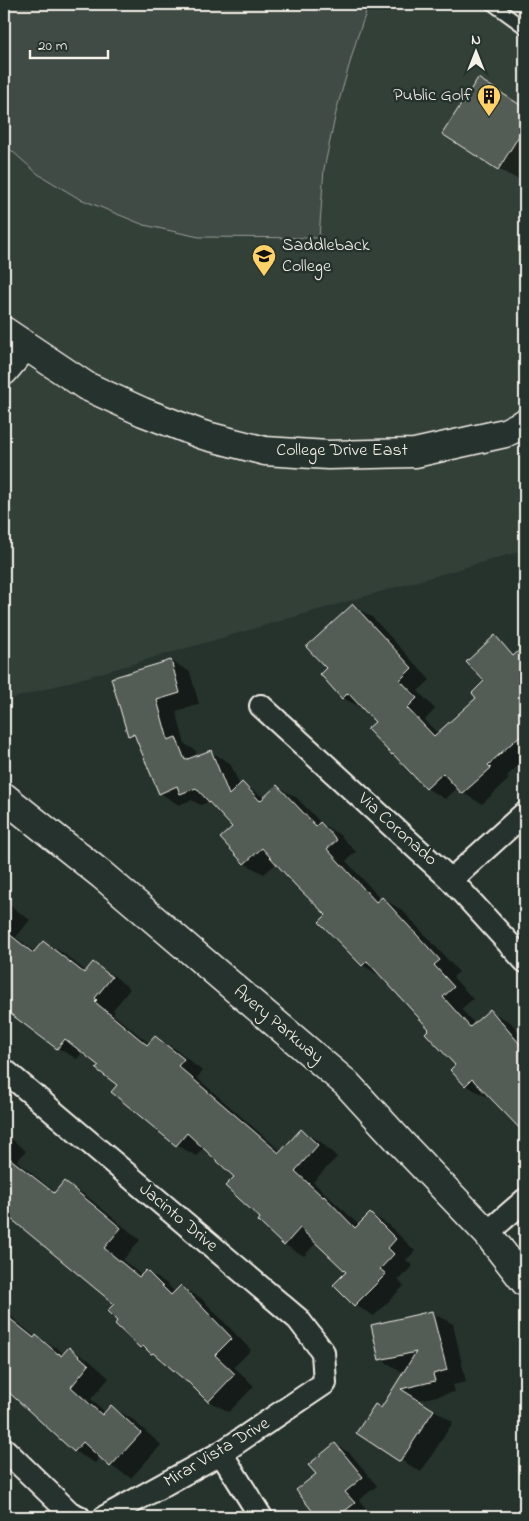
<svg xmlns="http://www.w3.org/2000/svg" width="529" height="1521" viewBox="0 0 529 1521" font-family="'Indie Flower',sans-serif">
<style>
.built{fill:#333f39}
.green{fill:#414b45;stroke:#9a9e96}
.shadow{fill:#0007}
.building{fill:#525c55;stroke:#f4f1e8}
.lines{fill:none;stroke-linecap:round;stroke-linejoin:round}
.lane-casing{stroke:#f4f1e8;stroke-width:15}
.street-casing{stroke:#f4f1e8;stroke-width:26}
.secondary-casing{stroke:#f4f1e8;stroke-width:31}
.lane{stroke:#26332d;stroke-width:11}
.street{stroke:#26332d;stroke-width:22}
.secondary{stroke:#26332d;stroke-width:28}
.labels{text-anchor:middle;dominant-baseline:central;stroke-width:5;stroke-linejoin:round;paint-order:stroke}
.poi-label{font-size:18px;fill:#f4f1e8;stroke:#26332d;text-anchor:end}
.street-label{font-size:18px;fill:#f4f1e8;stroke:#26332d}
</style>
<rect width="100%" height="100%" fill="#26332d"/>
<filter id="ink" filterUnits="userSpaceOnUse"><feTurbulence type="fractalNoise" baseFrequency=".02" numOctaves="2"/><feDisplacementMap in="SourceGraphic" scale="10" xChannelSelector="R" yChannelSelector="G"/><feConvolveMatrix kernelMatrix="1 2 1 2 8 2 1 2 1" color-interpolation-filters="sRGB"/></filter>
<g filter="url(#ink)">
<!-- built -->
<polygon class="built" points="4,4 525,4 525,550 4,701"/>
<!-- green -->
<polygon class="green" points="4,4 369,4 357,38 337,108 324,169 319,238 199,237 144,225 78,198 38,174 4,144"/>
<!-- shadow -->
<g class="shadow">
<polygon points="498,92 525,109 525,170 519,180 498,169"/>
<polygon points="353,606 372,617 430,680 418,691 435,709 425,720 438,734 516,682 525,691 525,759 506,777 509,779 482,804 463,793 458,788 445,799 426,788 369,729 377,722 363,707 362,708 343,698 327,668"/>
<polygon points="171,661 190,672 199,704 176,711 185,744 195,750 198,757 211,752 230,763 240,786 243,784 265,798 277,786 297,798 322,824 340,835 356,852 346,861 381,899 382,898 402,910 459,972 453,977 473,999 461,1009 475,1024 490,1011 510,1022 525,1039 525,1131 521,1128 488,1094 485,1096 465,1085 457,1065 431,1029 382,977 362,965 327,915 277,863 264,874 244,863 234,827 210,801 201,805 191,800 179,805 160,793 138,740 129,735"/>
<polygon points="525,887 525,903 517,894"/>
<polygon points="4,901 30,920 16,937 35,952 44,942 63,953 87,972 94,964 113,975 130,989 113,1010 115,1011 113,1014 150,1044 155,1037 174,1048 202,1071 197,1078 282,1152 302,1131 321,1142 337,1157 313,1182 359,1225 370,1214 389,1225 415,1251 406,1260 413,1266 398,1280 404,1286 374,1316 355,1305 348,1272 317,1242 304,1256 285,1245 262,1218 236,1177 204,1147 196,1156 177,1145 113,1092 119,1085 101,1065 83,1051 77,1059 58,1048 4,1007 4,993 7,989 4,986"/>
<polygon points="4,1133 26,1151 17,1161 56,1193 64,1183 84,1194 140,1240 123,1260 142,1276 146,1271 166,1283 175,1292 181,1287 201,1298 251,1350 234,1367 254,1386 229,1412 209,1401 192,1384 161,1359 141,1347 116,1324 119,1321 116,1304 4,1212"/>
<polygon points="4,1309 17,1322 36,1337 57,1348 64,1354 69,1348 89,1360 109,1378 91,1399 106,1413 112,1407 132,1419 161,1445 131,1478 111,1466 101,1456 95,1463 74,1451 25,1387 4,1370"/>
<polygon points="432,1313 453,1324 466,1382 453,1385 455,1392 419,1400 453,1422 421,1472 357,1433 381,1409 406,1370 401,1371 380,1359"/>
<polygon points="335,1445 350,1453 377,1486 359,1500 368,1511 361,1517 319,1517 297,1490 318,1474"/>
</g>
<!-- building -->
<g class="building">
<polygon points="478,78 525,108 525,126 498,170 442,134"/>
<polygon points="353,604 412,668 400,680 417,698 407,708 434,736 476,698 472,693 484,681 466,662 495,635 513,656 525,645 525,731 488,765 491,768 462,794 443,773 426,789 393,754 392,755 367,729 375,722 348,693 342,699 320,674 326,668 306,647"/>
<polygon points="171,660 180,693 157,700 168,740 176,737 185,760 211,750 229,795 242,782 260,801 277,785 316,826 320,822 337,840 327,849 376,902 382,897 440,960 434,965 454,987 443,997 470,1027 490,1009 525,1050 525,1134 472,1079 465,1086 450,1070 455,1065 425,1033 429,1029 367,961 362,966 319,922 326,915 296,886 262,848 244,864 220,838 232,827 196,788 180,794 177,786 159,794 134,734 128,736 111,678"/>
<polygon points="4,930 33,953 43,941 84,973 93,962 112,977 95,998 97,1000 95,1002 147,1045 155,1036 184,1059 178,1066 279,1153 301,1129 318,1145 295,1171 323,1197 324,1196 355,1228 370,1213 396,1239 388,1248 394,1254 380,1269 386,1274 354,1306 333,1285 346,1272 300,1228 284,1246 258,1221 260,1218 225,1186 234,1177 187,1133 176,1146 111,1092 117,1085 96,1069 99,1066 65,1039 57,1049 4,1009"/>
<polygon points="4,1154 54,1193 64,1181 97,1208 121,1228 104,1248 139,1277 146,1270 171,1295 181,1285 232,1338 215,1355 235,1374 208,1402 188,1382 187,1382 153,1353 151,1354 143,1346 140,1348 115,1324 117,1321 107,1311 114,1304 4,1213"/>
<polygon points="432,1311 447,1370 433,1374 435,1381 401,1389 434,1410 400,1462 356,1433 375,1404 381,1408 416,1352 379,1360 371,1325"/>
<polygon points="4,1314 34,1338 36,1335 58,1354 59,1353 61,1356 69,1347 89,1365 71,1387 102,1415 111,1405 141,1433 110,1467 83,1442 74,1452 4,1388"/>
<polygon points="335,1443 363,1477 345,1492 355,1503 337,1517 317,1517 296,1490 316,1474 308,1465"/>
</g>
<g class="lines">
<!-- lane casing -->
<g class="lane-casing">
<polyline id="lane" points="492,4 525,28"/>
</g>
<!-- street casing -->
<g class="street-casing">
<g id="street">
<polyline points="261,706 451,880 525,961"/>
<polyline points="451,880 525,813"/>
<polyline points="4,1070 298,1319 323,1352 325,1383 221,1453 105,1517"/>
<polyline points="487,1233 525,1200"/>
<polyline points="4,1449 70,1513 79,1517"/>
<polyline points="221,1453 261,1517"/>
</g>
</g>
<!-- secondary casing -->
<g class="secondary-casing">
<g id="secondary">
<polyline points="4,331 86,386 143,412 203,435 265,451 328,455 415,453 505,433 525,423"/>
<polyline points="4,371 25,346"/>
<polyline points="4,797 102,875 347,1084 401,1143 487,1233 525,1282"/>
</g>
</g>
<!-- lane -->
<use href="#lane" class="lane"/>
<!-- street -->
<use href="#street" class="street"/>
<!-- secondary -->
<use href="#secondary" class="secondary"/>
</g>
</g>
<!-- icons -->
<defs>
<g id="building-pin" transform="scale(1.25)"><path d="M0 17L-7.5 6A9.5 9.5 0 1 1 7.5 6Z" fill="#ffd166" stroke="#26332d"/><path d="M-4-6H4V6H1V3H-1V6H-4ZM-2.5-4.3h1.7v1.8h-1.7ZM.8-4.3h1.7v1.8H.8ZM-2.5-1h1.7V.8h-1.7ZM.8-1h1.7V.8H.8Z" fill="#111"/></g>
<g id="university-pin" transform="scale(1.25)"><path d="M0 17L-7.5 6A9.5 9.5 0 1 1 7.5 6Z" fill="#ffd166" stroke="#26332d"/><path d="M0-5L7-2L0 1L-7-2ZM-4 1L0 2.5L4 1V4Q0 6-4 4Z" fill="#111"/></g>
</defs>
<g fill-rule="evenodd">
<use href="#building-pin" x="489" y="96"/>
<use href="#university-pin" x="264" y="256"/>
</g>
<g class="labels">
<!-- poi labels -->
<g class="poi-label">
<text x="472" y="96">Public Golf</text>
<text x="282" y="246" text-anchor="start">Saddleback<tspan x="282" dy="21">College</tspan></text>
</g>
<!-- street labels -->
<g class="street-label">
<text x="342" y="451">College Drive East</text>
<text transform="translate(397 830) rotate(42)">Via Coronado</text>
<text transform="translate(278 1025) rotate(40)">Avery Parkway</text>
<text transform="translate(178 1218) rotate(40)">Jacinto Drive</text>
<text transform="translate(217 1453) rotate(-31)">Mirar Vista Drive</text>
</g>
</g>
<!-- margin -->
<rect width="529" height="1521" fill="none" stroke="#26332d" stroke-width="20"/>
<rect x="10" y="10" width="509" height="1501" fill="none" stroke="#f4f1e8" stroke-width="2" filter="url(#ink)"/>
<!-- north arrow -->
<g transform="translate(476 52)" stroke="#26332d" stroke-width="4" paint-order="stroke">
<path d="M0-4L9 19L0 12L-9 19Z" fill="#f4f1e8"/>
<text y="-8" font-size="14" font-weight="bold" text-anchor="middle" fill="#f4f1e8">N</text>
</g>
<!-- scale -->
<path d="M30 50v8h78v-8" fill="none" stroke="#f4f1e8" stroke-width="2.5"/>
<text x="38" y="50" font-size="15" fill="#f4f1e8" stroke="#26332d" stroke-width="4" paint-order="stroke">20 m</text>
</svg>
